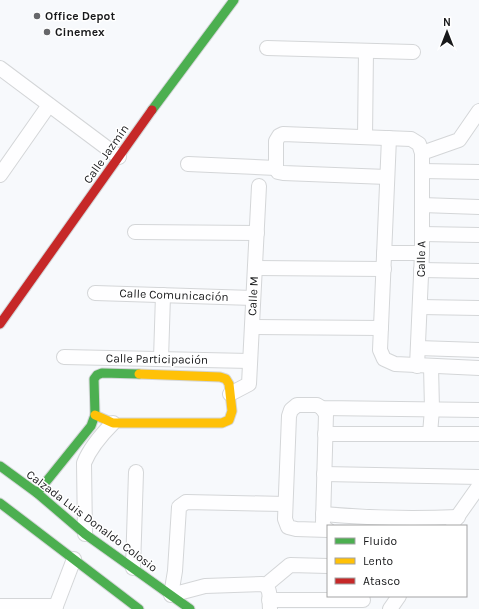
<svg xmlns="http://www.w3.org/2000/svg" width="479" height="609" viewBox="0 0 479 609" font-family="Karla,sans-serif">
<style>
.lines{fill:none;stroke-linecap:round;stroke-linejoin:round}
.street-casing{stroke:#d4d6d8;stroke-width:16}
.fast-casing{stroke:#d4d6d8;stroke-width:11}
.slow-casing{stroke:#d4d6d8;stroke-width:11}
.jam-casing{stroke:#d4d6d8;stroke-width:11}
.street{stroke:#fefeff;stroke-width:14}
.fast{stroke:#4caf50;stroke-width:9}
.slow{stroke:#ffc107;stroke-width:9}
.jam{stroke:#c62828;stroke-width:9}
.poi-dot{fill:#66676a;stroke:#fff;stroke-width:1.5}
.labels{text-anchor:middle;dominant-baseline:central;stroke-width:3;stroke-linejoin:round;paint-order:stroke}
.poi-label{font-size:12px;font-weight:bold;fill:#18191b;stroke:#fff;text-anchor:start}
.street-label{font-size:12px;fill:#18191b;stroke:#fff}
</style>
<rect width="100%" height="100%" fill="#f7f9fc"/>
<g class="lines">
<!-- street casing -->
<g class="street-casing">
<g id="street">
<polyline points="267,48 413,52"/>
<polyline points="0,68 119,157"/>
<polyline points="365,137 366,51"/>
<polyline points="389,138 380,350 384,359 395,364 479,368"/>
<polyline points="422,153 459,140 479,111"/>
<polyline points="188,164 276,168"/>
<polyline points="276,168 276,141 279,136 283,134 411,139 419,144 422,153 422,253 417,366"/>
<polyline points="276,168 278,172 283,173 387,177"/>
<polyline points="422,171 479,172"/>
<polyline points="0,175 49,105"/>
<polyline points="422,205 479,207"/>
<polyline points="135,232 257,233"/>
<polyline points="422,234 479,235"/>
<polyline points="384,253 422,253"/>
<polyline points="255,268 384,269"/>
<polyline points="421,270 479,271"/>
<polyline points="95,293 253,298"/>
<polyline points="420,307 479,308"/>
<polyline points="252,327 381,328"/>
<polyline points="418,348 479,350"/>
<polyline points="64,357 250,361"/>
<polyline points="161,359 163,295"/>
<polyline points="230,394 249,384 259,186"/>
<polyline points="322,408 326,414 323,522"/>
<polyline points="325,434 479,434"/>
<polyline points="430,434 432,409 431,366"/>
<polyline points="324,474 479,477"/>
<path d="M323,514C367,518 414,519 458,517"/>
<polyline points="453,523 479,486"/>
<polyline points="328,530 296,529 288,527 285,519 289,416 291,410 297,405 317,405 322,408 479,410"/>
<path d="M85,534L84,463C90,448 102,434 113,423"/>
<polyline points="133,568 136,472"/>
<polyline points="266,585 290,565 328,566"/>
<polyline points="269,600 363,600"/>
<polyline points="0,606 56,606"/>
<polyline points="55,609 56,606 74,559"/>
<path d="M270,609C269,599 272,587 262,584L205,586L171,595L175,571L179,507L186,502L285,504"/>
<polyline points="390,609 399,596"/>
</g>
</g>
<!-- fast casing -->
<g class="fast-casing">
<g id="fast">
<polyline points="152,110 234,0"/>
<polyline points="0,466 37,493 85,534 190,609"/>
<polyline points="37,493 91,426 95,415 94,379 97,375 102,373 139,374"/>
<polyline points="0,503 139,609"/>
</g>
</g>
<!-- slow casing -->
<g class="slow-casing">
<polyline id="slow" points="95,415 113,423 222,423 229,420 232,411 229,384 226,379 220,377 139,374"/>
</g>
<!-- jam casing -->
<g class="jam-casing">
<polyline id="jam" points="0,324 152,110"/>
</g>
<!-- street -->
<use href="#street" class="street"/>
<!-- fast -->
<use href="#fast" class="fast"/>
<!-- slow -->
<use href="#slow" class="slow"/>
<!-- jam -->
<use href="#jam" class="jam"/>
</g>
<!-- markers -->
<g class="poi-dot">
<circle cx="37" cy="16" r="4"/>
<circle cx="47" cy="32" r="4"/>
</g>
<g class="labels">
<!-- poi labels -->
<g class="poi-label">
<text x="45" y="16">Office Depot</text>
<text x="55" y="32">Cinemex</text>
</g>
<!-- street labels -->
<g class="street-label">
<text transform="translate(106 154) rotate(-55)">Calle Jazmín</text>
<text transform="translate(421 259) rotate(-89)">Calle A</text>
<text transform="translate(174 295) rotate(2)">Calle Comunicación</text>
<text transform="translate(253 296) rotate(-87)">Calle M</text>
<text transform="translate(157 359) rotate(1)">Calle Participación</text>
<text transform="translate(92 521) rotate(37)">Calzada Luis Donaldo Colosio</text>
</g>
</g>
<!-- legend -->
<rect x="327" y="525" width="140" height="72" fill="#ffffff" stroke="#a3a3a4"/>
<rect x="335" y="538" width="20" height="6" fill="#4caf50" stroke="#a3a3a4"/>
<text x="363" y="545" font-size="12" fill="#18191b">Fluido</text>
<rect x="335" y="558" width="20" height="6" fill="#ffc107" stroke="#a3a3a4"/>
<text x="363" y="565" font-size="12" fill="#18191b">Lento</text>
<rect x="335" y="578" width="20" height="6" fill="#c62828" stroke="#a3a3a4"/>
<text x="363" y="585" font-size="12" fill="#18191b">Atasco</text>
<!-- north arrow -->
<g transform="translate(447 32)" stroke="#ffffff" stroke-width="3" paint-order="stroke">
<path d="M0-3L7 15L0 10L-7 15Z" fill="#18191b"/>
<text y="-6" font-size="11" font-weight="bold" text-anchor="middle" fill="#18191b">N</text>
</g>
</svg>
